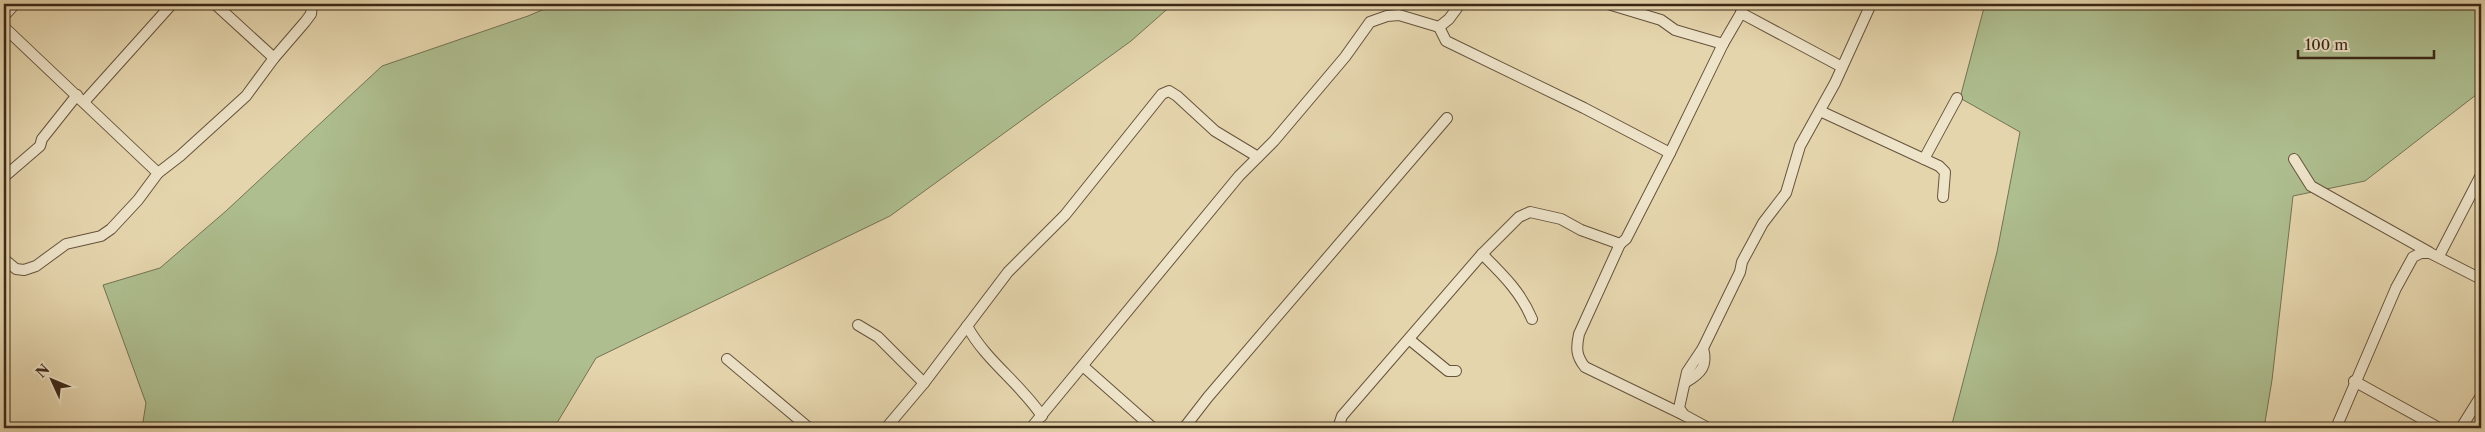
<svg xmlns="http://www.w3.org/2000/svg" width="2485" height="432" viewBox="0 0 2485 432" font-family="'Libre Caslon Text',serif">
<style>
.green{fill:#aebe8f;stroke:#747353}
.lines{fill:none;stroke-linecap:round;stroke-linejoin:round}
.street-casing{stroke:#66533c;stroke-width:12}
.street{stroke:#eee4ca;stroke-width:10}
</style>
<rect width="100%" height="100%" fill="#e5d5ad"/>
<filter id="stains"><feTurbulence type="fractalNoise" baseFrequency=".004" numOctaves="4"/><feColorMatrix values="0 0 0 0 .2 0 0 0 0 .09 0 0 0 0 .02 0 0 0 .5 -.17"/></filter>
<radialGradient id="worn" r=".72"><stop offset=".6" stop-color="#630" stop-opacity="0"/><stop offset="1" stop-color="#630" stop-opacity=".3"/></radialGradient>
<!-- green -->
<g class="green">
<polygon points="556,4 1173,4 1131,41 890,216 596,358 554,428 142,428 146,403 103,285 160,268 226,211 382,66 528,16"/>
<polygon points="1985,4 2481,4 2481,91 2365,181 2293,196 2272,380 2264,428 1951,428 1997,252 2020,132 1960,98"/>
</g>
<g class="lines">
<!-- street casing -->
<g class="street-casing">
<g id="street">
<polyline points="215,4 274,58"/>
<polyline points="1608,4 1661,20 1675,30 1723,44 1741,13"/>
<polyline points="1744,4 1741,13 1842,67"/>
<polyline points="4,16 15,4"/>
<polyline points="4,27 158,173"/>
<polyline points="1439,27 1446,41 1584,108 1670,153"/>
<polyline points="84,102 172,4"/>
<polyline points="1820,111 1939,166 1945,172 1943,197"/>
<polyline points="1924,159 1957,98"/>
<polyline points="2294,159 2311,186 2429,252"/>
<polyline points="4,177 40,146 42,139 77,95"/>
<path d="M1620,244L1579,334C1576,348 1576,356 1585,367L1684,415"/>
<path d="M1482,254C1502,274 1521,292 1532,319"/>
<polyline points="2439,256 2481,175"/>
<polyline points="4,259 16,269 24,270 36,266 66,244 101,236 111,229 138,200 158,173 180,156 246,96 274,58 305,22 311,14 312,4"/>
<polyline points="858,325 878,337 924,383"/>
<path d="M967,326C986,361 1020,383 1042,416"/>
<polyline points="1410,340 1448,371 1456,371"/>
<polyline points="727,359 809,428"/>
<polyline points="1084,367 1153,428"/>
<polyline points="2354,381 2439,428"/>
<path d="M1686,382C1701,373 1708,366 1703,348"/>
<polyline points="886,428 924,383 1008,272 1065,215 1162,94 1169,91 1177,96 1215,131 1258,157"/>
<polyline points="1031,428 1239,176 1274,141 1345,57 1370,22 1387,16 1399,15 1439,27 1449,19 1460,4"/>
<polyline points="1184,428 1208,397 1447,118"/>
<polyline points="1338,428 1342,416 1482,254 1519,217 1530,212 1561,219 1581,230 1620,244 1626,239 1670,153 1723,44"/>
<polyline points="1708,428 1684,415 1679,408 1687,372 1703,348 1740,272 1742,262 1763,223 1786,193 1800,146 1835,83 1871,4"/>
<polyline points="2336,428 2396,288 2413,257 2421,253 2430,253 2481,279"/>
<polyline points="2461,428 2481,396"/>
</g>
</g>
<!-- street -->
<use href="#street" class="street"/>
</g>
<!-- margin -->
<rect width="2485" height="432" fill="none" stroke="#e5d5ad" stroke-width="20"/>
<rect x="5" y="5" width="2475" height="422" fill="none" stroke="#3b2817" stroke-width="2.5"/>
<rect x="10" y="10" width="2465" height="412" fill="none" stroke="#3b2817"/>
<!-- north arrow -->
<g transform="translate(52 380) rotate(314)" stroke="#eee4ca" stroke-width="4" paint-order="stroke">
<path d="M0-4L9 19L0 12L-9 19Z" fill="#3b2817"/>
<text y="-8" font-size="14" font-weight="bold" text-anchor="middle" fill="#3b2817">N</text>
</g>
<!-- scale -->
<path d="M2298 50v8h136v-8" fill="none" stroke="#3b2817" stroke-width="2.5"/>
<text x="2305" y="50" font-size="15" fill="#3b2817" stroke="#eee4ca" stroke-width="4" paint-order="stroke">100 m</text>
<rect width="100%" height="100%" filter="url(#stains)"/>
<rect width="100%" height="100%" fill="url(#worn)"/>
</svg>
